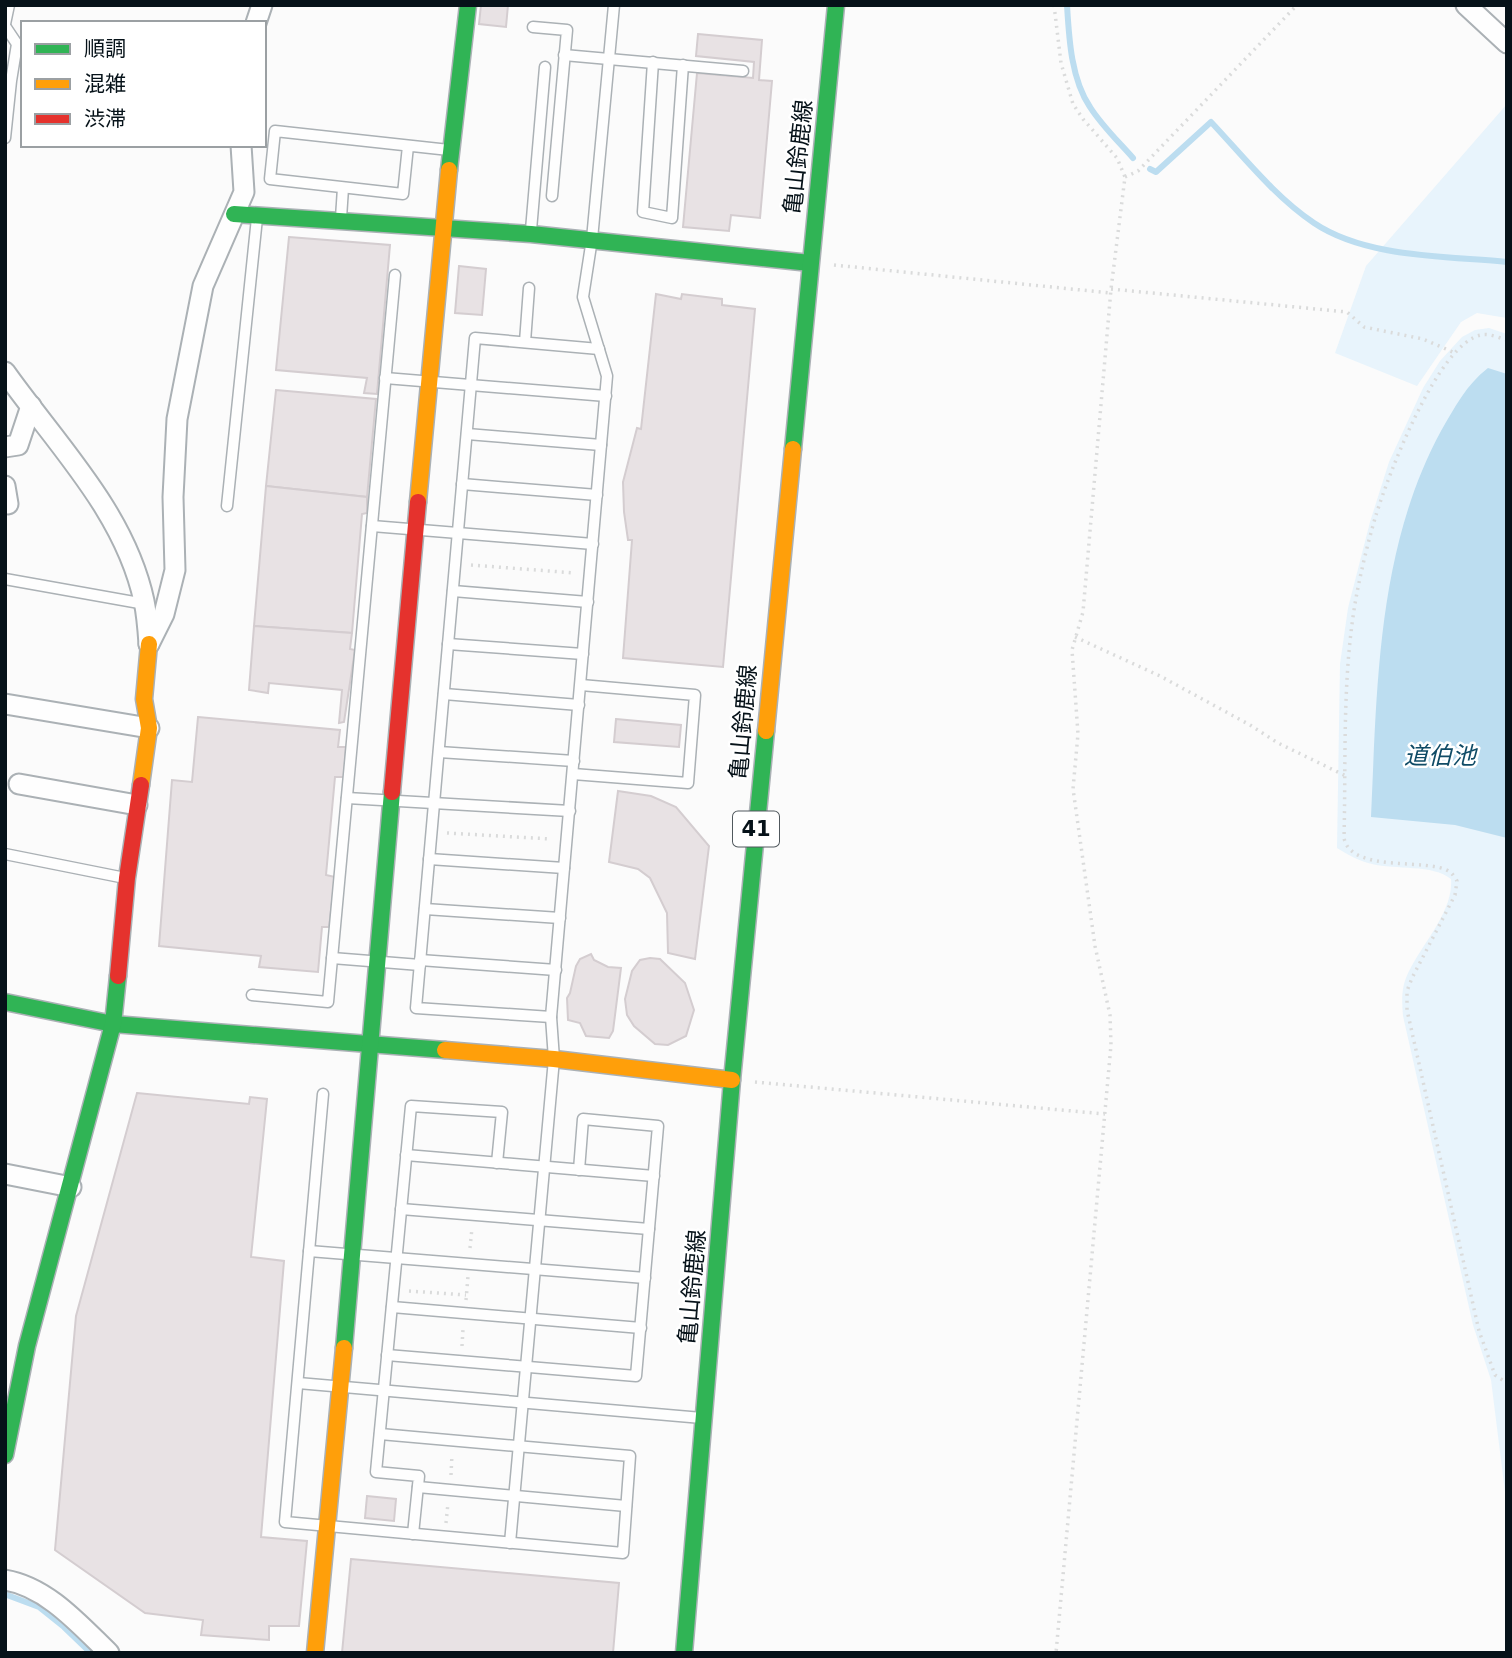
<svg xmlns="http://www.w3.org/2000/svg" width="1512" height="1658" viewBox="0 0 1512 1658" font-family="'DejaVu Sans','Noto Sans JP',sans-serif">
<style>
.green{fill:#e8f4fc}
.water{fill:#bcddf0}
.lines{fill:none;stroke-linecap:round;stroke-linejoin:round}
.stream{stroke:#bcddf0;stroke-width:6}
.building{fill:#e8e2e4;stroke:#d4cdd0;stroke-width:2}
.lane-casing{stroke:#abb1b5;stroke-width:13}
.street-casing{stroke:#abb1b5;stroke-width:23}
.fast-casing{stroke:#abb1b5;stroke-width:19}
.slow-casing{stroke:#abb1b5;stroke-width:19}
.jam-casing{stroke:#abb1b5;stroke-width:19}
.path{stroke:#dadbdb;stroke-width:3.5;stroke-dasharray:2 5;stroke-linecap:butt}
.lane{stroke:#fefefe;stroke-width:10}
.street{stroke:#fefefe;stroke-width:19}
.fast{stroke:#30b455;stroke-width:16}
.slow{stroke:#ff9f0a;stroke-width:16}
.jam{stroke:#e5322d;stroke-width:16}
.labels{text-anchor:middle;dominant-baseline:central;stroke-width:5;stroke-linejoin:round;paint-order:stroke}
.shield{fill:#fff;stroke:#51595e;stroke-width:2}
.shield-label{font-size:21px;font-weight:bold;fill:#061219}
.street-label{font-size:23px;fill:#061219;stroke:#fff}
.water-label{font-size:24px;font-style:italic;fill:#0f4b66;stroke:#fff}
</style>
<rect width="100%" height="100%" fill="#fbfbfb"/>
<!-- green -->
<g class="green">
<polygon points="1507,104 1507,318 1477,313 1461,322 1417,386 1335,353 1366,266"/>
<path d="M1489,328L1507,334V1508L1491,1380L1473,1325L1403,1016C1402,1003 1401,990 1406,978C1418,948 1454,913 1451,879C1433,864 1395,870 1372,864C1359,861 1348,855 1337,848L1340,664L1348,608L1370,522L1389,462L1423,388L1440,361L1462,337L1475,330Z"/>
</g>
<!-- water -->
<path class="water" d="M1488,368L1507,374V838L1455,825L1371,817C1377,687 1377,549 1441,431C1455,407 1466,385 1488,368Z"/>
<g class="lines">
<!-- stream -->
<g class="stream">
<path d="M1067,5C1069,38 1071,79 1090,107C1102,126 1119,142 1133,158"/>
<path d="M1150,169L1156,172L1211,122C1243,156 1275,197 1314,223C1366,258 1446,256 1507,262"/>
<polyline points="7,1595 39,1607 64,1627 91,1653"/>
</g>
</g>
<!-- building -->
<g class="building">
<polygon points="481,5 508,5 506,27 479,24"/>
<polygon points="698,34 762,40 759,80 772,81 760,218 731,215 729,231 683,227 697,73 753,78 754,62 696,56"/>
<polygon points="289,237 390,245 377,394 364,393 367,378 276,370"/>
<polygon points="459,266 486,269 482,315 455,313"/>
<polygon points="656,294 681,299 682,294 722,299 722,305 755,309 723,667 623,658 632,540 628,540 624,512 623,482 637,428 641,429"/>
<polygon points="276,390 376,399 367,497 266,486"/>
<polygon points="266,486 367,497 367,513 362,514 352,633 254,626"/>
<polygon points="254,626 352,633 350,649 355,650 344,722 339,723 342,690 269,683 268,693 249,690"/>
<polygon points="198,717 340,730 338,747 346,747 344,777 335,777 326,875 335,877 329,927 322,927 318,972 259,967 261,956 159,946 172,780 192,782"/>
<polygon points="616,719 681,725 679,747 614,742"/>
<polygon points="618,791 651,796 676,807 709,846 695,959 668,953 667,913 650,878 638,869 609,862"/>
<polygon points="591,954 594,960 608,967 621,968 613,1031 609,1038 586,1036 580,1023 568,1020 567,998 570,993 576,966 580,959"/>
<polygon points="650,958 660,959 685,983 694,1010 686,1036 668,1045 655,1044 634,1026 627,1015 625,999 632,971 640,960"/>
<polygon points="137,1093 249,1104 250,1097 267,1099 251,1257 284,1261 261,1537 307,1541 299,1626 269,1626 269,1640 201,1635 203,1620 145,1613 55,1550 76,1316"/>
<polygon points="367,1496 396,1499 394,1521 365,1518"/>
<polygon points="351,1559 619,1583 613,1653 342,1653"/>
</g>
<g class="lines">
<!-- lane casing -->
<g class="lane-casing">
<g id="lane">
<polyline points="5,24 9,5"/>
<polyline points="5,26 17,44 11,81 5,138"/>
<polyline points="533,27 567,30 552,196"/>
<polyline points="564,55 743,71"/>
<polyline points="653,62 643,212 672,218 683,65"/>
<polyline points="408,146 403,194 270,179 275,131 449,150"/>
<polyline points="341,218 343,188"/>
<polyline points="531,230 545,67"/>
<polyline points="525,342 529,288"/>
<polyline points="385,378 606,396"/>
<polyline points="467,434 601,445"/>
<polyline points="462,484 597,495"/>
<polyline points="227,506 257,218"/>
<polyline points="372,526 593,544"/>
<polyline points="5,579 145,604"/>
<polyline points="453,591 588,602"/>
<polyline points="448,644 583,654"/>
<polyline points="444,694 579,705"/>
<polyline points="439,752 574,761"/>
<polyline points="573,774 688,783 695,695 581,685"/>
<polyline points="347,798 570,811"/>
<polyline points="5,854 125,878"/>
<polyline points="429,859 564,868"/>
<polyline points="425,909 560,918"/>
<polyline points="332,958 420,965"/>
<polyline points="420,960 556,970"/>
<polyline points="252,995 328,1002 395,275"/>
<polyline points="551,1017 416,1008 475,338 599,349"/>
<polyline points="323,1094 285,1522 623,1553 630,1456 380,1434"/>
<polyline points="406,1155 654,1176"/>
<polyline points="401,1209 649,1229"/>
<polyline points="309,1251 645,1278"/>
<polyline points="392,1307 641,1328"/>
<polyline points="387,1355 636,1376 658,1126 583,1119 579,1170"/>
<polyline points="298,1383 702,1418"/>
<polyline points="418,1487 626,1506"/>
<polyline points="413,1534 419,1476 376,1472 411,1106 502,1112 497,1163"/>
<polyline points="510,1543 554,1059 551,1017 607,376 583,297 592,239 614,5"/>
</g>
</g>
<!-- street casing -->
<g class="street-casing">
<g id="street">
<polyline points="1466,5 1507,43"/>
<polyline points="256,23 262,5"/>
<path d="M5,372C56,444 125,512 144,601C147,615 148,629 149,644"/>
<polyline points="5,447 18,445 31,406"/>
<polyline points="5,486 8,504"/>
<polyline points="149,644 164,614 175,570 173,497 177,419 203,286 244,192 241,145"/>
<polyline points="5,704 149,728"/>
<polyline points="19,784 137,805"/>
<polyline points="5,1174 71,1187"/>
<path d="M5,1580C47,1587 79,1624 109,1653"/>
</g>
</g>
<!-- fast casing -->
<g class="fast-casing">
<g id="fast">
<polyline points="449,170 468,5"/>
<polyline points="234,214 531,234 810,263"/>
<polyline points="793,449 836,5"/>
<polyline points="5,1002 113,1024 445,1050"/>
<polyline points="344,1348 392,792"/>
<polyline points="5,1455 27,1346 113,1024 118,976"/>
<polyline points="684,1653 732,1080 766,731"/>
</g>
</g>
<!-- slow casing -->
<g class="slow-casing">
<g id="slow">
<polyline points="418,502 449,170"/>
<polyline points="766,731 793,449"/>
<polyline points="141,785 149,728 144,699 149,644"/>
<polyline points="445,1050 554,1059 732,1080"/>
<polyline points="315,1653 344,1348"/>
</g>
</g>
<!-- jam casing -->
<g class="jam-casing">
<g id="jam">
<polyline points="392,792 418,502"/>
<polyline points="118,976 127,878 141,785"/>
</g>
</g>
<!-- path -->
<g class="path">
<polyline points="1054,5 1061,63 1073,104 1083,119 1117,158 1125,177 1111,289 1083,612 1072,650 1078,734 1073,789 1095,946 1110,1015 1111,1045 1056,1653"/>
<polyline points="1125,177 1138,171 1297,5"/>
<polyline points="834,265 1111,293"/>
<polyline points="1111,289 1347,312 1364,327 1423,339 1455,353"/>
<path d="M1507,340C1499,338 1489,333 1481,335C1438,343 1388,476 1376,515C1368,542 1361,571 1356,598C1342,677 1346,759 1344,838C1351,874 1430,857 1450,872C1452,873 1456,879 1457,881L1455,895L1412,978L1407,991V1010L1479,1331L1495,1375L1507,1383"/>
<polyline points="471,565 575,573"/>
<polyline points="1075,637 1160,676 1250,725 1278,743 1346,776"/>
<polyline points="447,833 551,839"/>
<polyline points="755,1082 1105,1114"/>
<polyline points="470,1248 472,1228"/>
<polyline points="409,1291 466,1295"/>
<polyline points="466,1300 468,1276"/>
<polyline points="462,1346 463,1329"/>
<polyline points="451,1475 452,1454"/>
<polyline points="446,1523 448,1503"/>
</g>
<!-- lane -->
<use href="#lane" class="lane"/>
<!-- street -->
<use href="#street" class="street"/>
<!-- fast -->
<use href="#fast" class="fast"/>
<!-- slow -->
<use href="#slow" class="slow"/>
<!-- jam -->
<use href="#jam" class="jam"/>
</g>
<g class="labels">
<!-- shield labels -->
<rect class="shield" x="733" y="811.5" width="46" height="35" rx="5"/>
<g class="shield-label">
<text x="756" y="829">41</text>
</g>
<!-- street labels -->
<g class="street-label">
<text transform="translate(798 157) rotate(-84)">亀山鈴鹿線</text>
<text transform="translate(743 722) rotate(-85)">亀山鈴鹿線</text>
<text transform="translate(692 1287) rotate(-85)">亀山鈴鹿線</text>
</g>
<!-- water labels -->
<g class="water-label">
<text x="1440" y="756">道伯池</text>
</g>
</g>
<!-- border -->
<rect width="1512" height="1658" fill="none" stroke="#061219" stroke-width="14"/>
<!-- legend -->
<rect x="21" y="21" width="245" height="126" fill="#ffffff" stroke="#9ba0a3" stroke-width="2"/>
<rect x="35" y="44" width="35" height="10" fill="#30b455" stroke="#9ba0a3" stroke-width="2"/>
<text x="84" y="56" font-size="21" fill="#061219">順調</text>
<rect x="35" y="79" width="35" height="10" fill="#ff9f0a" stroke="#9ba0a3" stroke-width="2"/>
<text x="84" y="91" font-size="21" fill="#061219">混雑</text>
<rect x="35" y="114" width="35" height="10" fill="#e5322d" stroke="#9ba0a3" stroke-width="2"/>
<text x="84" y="126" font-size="21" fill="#061219">渋滞</text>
</svg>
